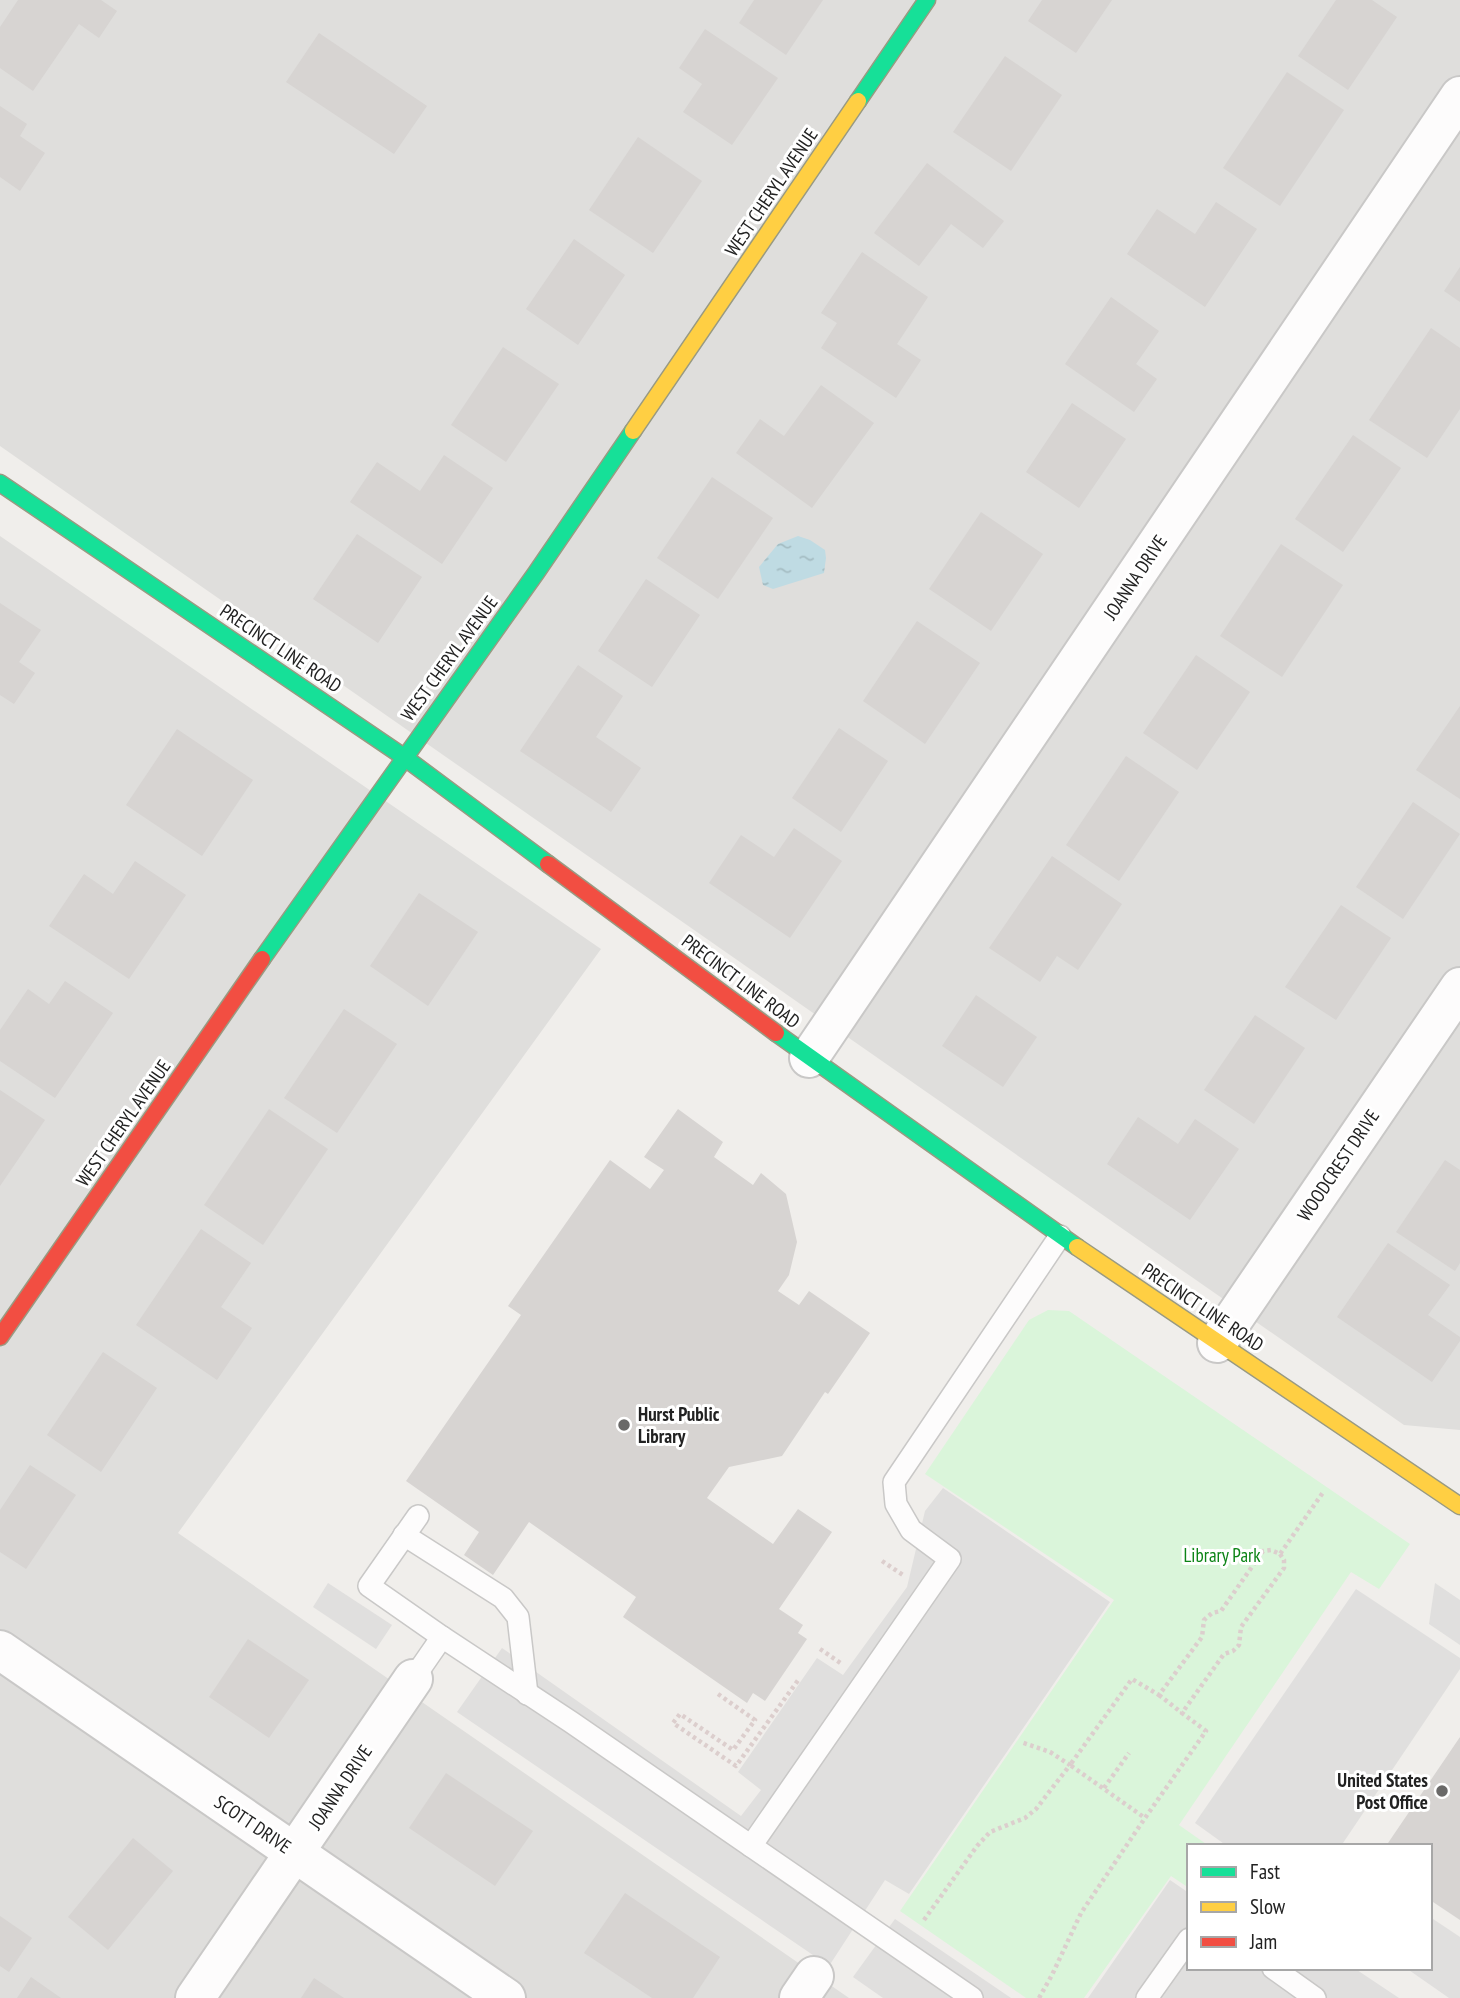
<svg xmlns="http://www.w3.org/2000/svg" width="1460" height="1998" viewBox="0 0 1460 1998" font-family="'PT Sans Narrow',sans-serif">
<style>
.residential{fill:#dfdedc}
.park{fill:#daf5da}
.parking{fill:#e0dfde}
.water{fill:url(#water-ripples)}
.building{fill:#d7d4d2}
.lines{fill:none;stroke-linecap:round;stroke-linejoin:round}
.lane-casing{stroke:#c9c8c7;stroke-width:24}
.street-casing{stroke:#c9c8c7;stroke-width:42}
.fast-casing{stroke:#999a82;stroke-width:19}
.slow-casing{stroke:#999a82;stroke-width:19}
.jam-casing{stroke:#999a82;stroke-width:19}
.path{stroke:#dccecd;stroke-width:4.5;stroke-dasharray:3.5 3.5;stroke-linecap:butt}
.lane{stroke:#fdfcfc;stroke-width:21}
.street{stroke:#fdfcfc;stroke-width:38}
.fast{stroke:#16e098;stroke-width:16}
.slow{stroke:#ffcf43;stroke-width:16}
.jam{stroke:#f24e42;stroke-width:16}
.poi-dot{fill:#6a6968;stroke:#fff;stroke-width:2.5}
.labels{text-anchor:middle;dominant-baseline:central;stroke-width:6;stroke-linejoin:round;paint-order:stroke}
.street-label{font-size:19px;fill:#222;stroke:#fff}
.poi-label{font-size:19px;font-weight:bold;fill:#222;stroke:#fff;text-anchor:start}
.park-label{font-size:19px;fill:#0c8416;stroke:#fff}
</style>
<defs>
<pattern id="water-ripples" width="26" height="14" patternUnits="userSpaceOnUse" patternTransform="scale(1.75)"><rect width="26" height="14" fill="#bfdbe3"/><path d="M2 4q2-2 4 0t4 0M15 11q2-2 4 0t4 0" fill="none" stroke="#a4bcc2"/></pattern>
</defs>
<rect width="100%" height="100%" fill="#f0eeeb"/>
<!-- residential -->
<g class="residential">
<polygon points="0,0 1460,0 1460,1430 1404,1425 0,446"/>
<polygon points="0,536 601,949 178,1533 849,1998 0,1998"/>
</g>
<!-- park -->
<polygon class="park" points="1048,1310 1069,1311 1410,1544 1379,1589 1351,1572 1179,1825 1209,1846 1189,1846 1189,1888 1171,1876 1084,1998 1026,1998 900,1911 1114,1600 925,1474 1029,1320"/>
<!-- parking -->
<g class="parking">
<polygon points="943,1488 1110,1602 909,1894 885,1880 829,1966 457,1712 502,1648 741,1816 761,1790 738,1772 817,1658 843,1675 907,1587 925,1511"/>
<polygon points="328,1583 392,1625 376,1649 313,1607"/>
<polygon points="1435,1583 1460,1600 1460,1645 1429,1624"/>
<polygon points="1356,1589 1460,1658 1460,1669 1341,1846 1227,1846 1195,1823"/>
<polygon points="1170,1880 1189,1893 1189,1968 1354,1968 1399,1998 1088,1998"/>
<polygon points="1430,1917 1460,1937 1460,1998 1449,1998 1406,1968 1430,1968"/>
<polygon points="895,1919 1011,1998 883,1998 853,1977"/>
</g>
<!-- water -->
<polygon class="water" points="798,536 810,540 825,550 826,558 824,573 773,589 763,585 759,567 778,544"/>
<!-- building -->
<g class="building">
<polygon points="18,0 101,0 117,11 99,38 79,24 33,91 0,68 0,27"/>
<polygon points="754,0 823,0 786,55 739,23"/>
<polygon points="1042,0 1112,0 1076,53 1028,21"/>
<polygon points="1336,0 1372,0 1397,17 1348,90 1298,56"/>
<polygon points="705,29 778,78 732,145 683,112 702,84 679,68"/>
<polygon points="319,33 427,106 394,154 286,82"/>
<polygon points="1005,56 1062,95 1011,171 953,132"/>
<polygon points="1287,72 1344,110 1280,206 1223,168"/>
<polygon points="0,106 27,124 20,136 45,153 20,191 0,177"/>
<polygon points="638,137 702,181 653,253 589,210"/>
<polygon points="927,163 1004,221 983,248 951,224 919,266 874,233"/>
<polygon points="1216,202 1257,229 1205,307 1127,254 1157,209 1195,234"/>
<polygon points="574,239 625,275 578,345 526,309"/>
<polygon points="862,252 928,297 897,344 921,360 896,398 821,348 837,323 821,313"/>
<polygon points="1460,267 1460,302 1444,291"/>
<polygon points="1111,297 1159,331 1136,364 1157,379 1134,412 1065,364"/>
<polygon points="1431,328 1460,348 1460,409 1427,458 1369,420"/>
<polygon points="503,347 559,384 506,462 451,425"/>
<polygon points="821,385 874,423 812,508 736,453 760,419 784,436"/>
<polygon points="1072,403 1126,439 1079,508 1026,472"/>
<polygon points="1353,435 1401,468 1343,552 1295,519"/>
<polygon points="444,455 493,488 442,564 350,502 377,462 420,491"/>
<polygon points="712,477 773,518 718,599 657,558"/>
<polygon points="981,512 1043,554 991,631 929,589"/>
<polygon points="357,534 422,577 378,643 313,599"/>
<polygon points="1281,544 1343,585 1282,677 1220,636"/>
<polygon points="646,579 700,615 652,687 598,651"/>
<polygon points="0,603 41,630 19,662 35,673 14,704 0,695"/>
<polygon points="917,621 980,663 925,744 863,701"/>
<polygon points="1196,655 1250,692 1197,770 1143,733"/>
<polygon points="578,665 623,696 596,737 641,768 611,812 520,751"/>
<polygon points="1460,706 1460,799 1416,770"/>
<polygon points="839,728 888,761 841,832 792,798"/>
<polygon points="177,729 253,780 202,856 126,805"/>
<polygon points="1126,756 1179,792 1119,881 1066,845"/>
<polygon points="1413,802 1460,834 1403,919 1356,887"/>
<polygon points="794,828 842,861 790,938 709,883 741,835 774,857"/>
<polygon points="1052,856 1122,904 1078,970 1057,956 1040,982 989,948"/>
<polygon points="135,861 186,895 129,979 49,926 84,874 113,894"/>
<polygon points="419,893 478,932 428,1006 370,966"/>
<polygon points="1341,905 1391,938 1336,1020 1285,987"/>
<polygon points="65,981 113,1013 55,1098 0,1061 0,1030 28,989 49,1004"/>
<polygon points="976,995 1037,1037 1003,1087 942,1046"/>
<polygon points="344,1009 397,1044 337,1133 284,1098"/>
<polygon points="1255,1015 1305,1048 1254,1124 1204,1090"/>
<polygon points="0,1090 45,1120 0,1186"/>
<polygon points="269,1109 328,1149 263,1245 204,1205"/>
<polygon points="678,1109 723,1142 714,1157 753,1185 761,1173 786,1194 797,1242 789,1275 778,1291 799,1305 809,1291 870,1333 828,1394 825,1392 782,1456 729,1467 707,1498 773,1544 798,1509 832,1532 779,1609 803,1625 798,1633 807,1639 765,1701 753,1693 747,1703 623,1617 636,1597 529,1522 493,1575 464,1555 479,1532 406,1481 521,1315 508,1306 610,1160 650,1189 664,1170 644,1157"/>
<polygon points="1138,1117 1178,1144 1195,1119 1239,1149 1190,1220 1107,1164"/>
<polygon points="1445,1160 1460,1170 1460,1263 1455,1271 1396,1232"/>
<polygon points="201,1229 251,1263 221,1307 252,1328 217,1380 136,1325"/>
<polygon points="1388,1243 1450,1285 1428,1315 1460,1337 1460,1341 1432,1382 1337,1317"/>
<polygon points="103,1352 157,1388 101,1472 47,1435"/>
<polygon points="30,1465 76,1495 26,1569 0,1552 0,1510"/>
<polygon points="248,1639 309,1680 269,1738 209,1697"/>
<polygon points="1460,1737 1460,1920 1430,1900 1430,1846 1386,1846"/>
<polygon points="446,1773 533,1831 495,1886 409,1828"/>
<polygon points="133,1838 173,1871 108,1950 68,1917"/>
<polygon points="625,1893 720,1957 693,1998 652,1998 584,1953"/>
<polygon points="0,1916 32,1938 9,1972 0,1966"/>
<polygon points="31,1977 61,1998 17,1998"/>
<polygon points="314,1978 344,1998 301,1998"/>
</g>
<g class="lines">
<!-- lane casing -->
<g class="lane-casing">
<g id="lane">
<polyline points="418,1516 369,1586 442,1637"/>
<polyline points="404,1535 503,1598 518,1617 527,1694"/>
<polyline points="413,1679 442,1637 571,1722 751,1846 950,1559 911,1530 896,1504 894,1482 1060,1236"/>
<polyline points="751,1846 972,1998"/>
<polyline points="1273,1968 1315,1998"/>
<polyline points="1147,1998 1189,1939"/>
</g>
</g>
<!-- street casing -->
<g class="street-casing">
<g id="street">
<polyline points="809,1058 1460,96"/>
<polyline points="1217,1343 1460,987"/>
<polyline points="0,1650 506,1998"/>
<polyline points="195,1998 413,1679"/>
<polyline points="799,1998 814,1976"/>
</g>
</g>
<!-- fast casing -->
<g class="fast-casing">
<g id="fast">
<polyline points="858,101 927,0"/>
<polyline points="0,483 404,757 548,864"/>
<polyline points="262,959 536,573 633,431"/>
<polyline points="776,1033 1077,1247"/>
</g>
</g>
<!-- slow casing -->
<g class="slow-casing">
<g id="slow">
<polyline points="633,431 858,101"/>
<polyline points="1077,1247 1460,1506"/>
</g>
</g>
<!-- jam casing -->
<g class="jam-casing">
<g id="jam">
<polyline points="548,864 776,1033"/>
<polyline points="0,1337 262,959"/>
</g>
</g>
<!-- path -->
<g class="path">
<polyline points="1280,1554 1284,1560 1284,1568 1241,1627 1239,1645 1233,1651 1224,1654 1182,1713 1206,1731 1145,1818 1070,1765 1132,1679 1159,1695 1202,1637 1204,1620 1212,1613 1221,1611 1263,1551 1271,1550 1280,1554 1324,1491"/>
<polyline points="882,1561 903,1575"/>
<polyline points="820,1649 842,1664"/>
<polyline points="718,1694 755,1720 733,1750 680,1714 673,1723 736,1766 799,1679"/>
<polyline points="1159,1695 1182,1713"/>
<polyline points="1104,1788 1129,1753"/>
<polyline points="924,1920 977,1846 990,1832 1025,1818 1036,1809 1070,1765 1050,1752 1021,1742"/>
<polyline points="1039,1998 1052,1975 1081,1913 1145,1818"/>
</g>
<!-- lane -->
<use href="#lane" class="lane"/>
<!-- street -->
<use href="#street" class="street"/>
<!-- fast -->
<use href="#fast" class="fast"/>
<!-- slow -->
<use href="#slow" class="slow"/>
<!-- jam -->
<use href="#jam" class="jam"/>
</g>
<!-- markers -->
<g class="poi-dot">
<circle cx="624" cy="1425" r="7"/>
<circle cx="1442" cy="1791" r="7"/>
</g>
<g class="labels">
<!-- street labels -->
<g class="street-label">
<text transform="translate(771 192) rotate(-56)">WEST CHERYL AVENUE</text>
<text transform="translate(1135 577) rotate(-56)">JOANNA DRIVE</text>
<text transform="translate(281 648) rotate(34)">PRECINCT LINE ROAD</text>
<text transform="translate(449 658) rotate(-54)">WEST CHERYL AVENUE</text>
<text transform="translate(741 981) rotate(37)">PRECINCT LINE ROAD</text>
<text transform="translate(123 1123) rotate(-55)">WEST CHERYL AVENUE</text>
<text transform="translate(1338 1165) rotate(-56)">WOODCREST DRIVE</text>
<text transform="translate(1203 1307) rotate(34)">PRECINCT LINE ROAD</text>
<text transform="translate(340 1787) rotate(-56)">JOANNA DRIVE</text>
<text transform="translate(253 1824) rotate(34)">SCOTT DRIVE</text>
</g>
<!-- poi labels -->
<g class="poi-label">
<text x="638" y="1414">Hurst Public<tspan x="638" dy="22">Library</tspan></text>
<text x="1428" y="1780" text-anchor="end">United States<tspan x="1428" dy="22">Post Office</tspan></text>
</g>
<!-- park labels -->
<g class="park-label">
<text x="1222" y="1555">Library Park</text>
</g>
</g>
<!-- legend -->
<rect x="1187" y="1844" width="245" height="126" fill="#ffffff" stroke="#a7a7a7" stroke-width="2"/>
<rect x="1201" y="1867" width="35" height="10" fill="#16e098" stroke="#a7a7a7" stroke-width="2"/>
<text x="1250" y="1879" font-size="21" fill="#222222">Fast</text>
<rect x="1201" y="1902" width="35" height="10" fill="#ffcf43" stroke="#a7a7a7" stroke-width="2"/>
<text x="1250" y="1914" font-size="21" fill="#222222">Slow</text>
<rect x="1201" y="1937" width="35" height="10" fill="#f24e42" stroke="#a7a7a7" stroke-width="2"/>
<text x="1250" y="1949" font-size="21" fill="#222222">Jam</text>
</svg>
